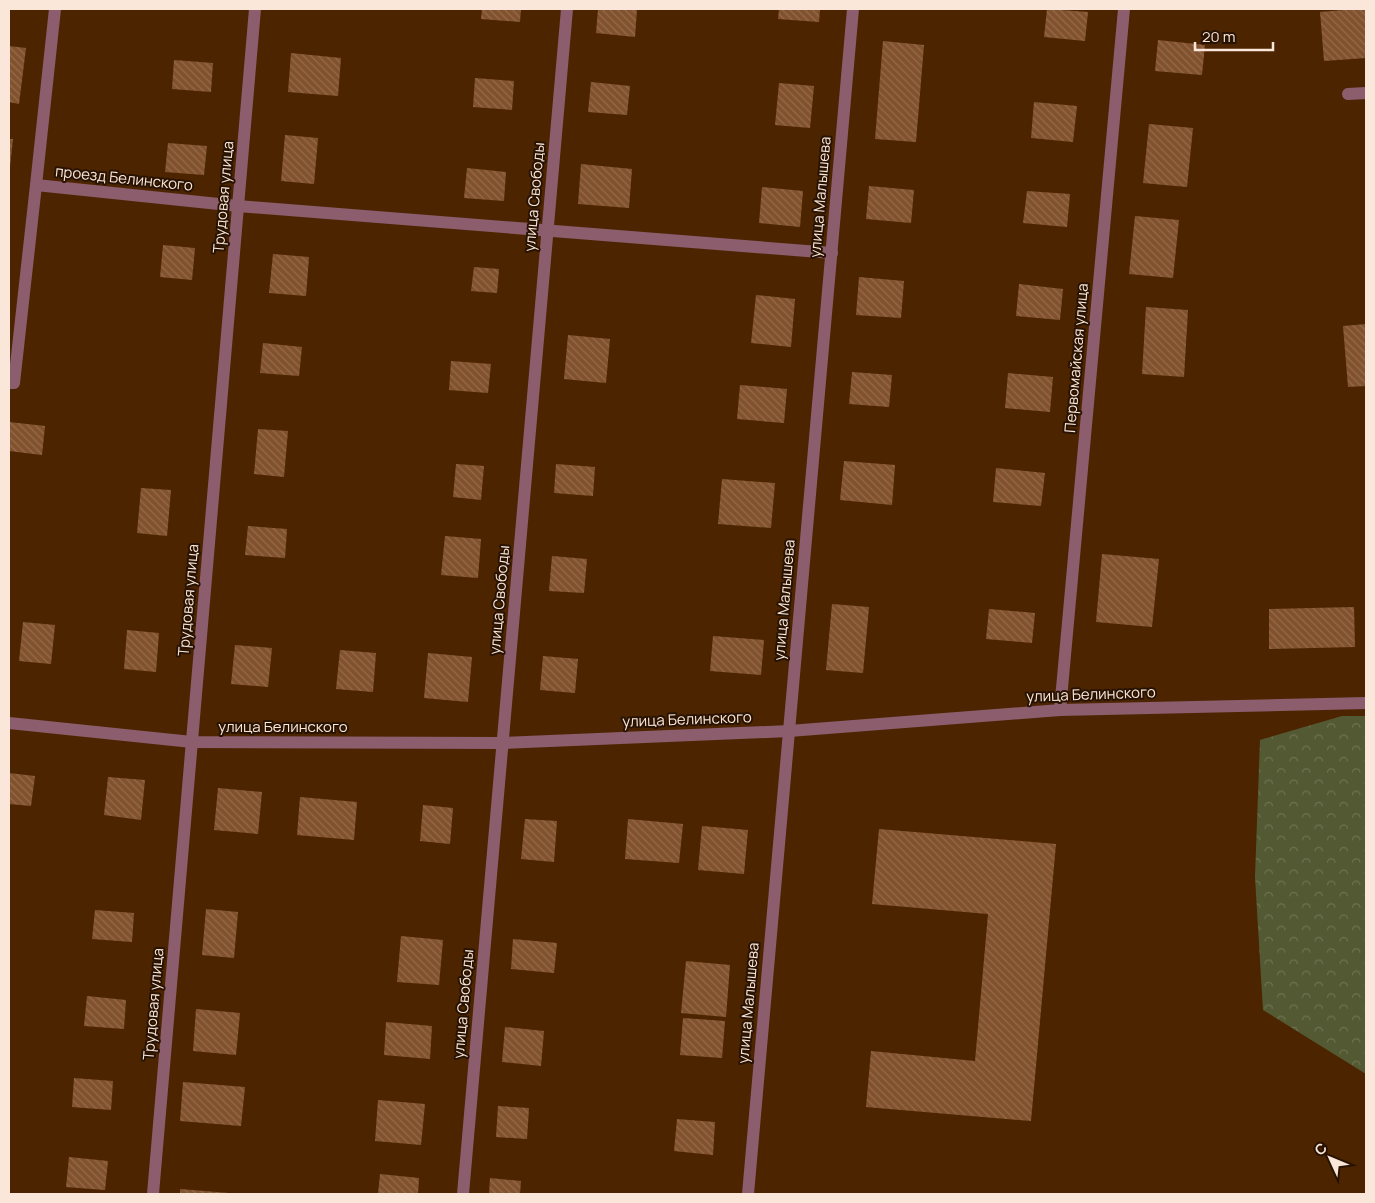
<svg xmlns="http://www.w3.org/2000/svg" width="1375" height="1203" viewBox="0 0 1375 1203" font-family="Manrope,sans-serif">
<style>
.forest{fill:url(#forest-crowns)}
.building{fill:url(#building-back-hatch)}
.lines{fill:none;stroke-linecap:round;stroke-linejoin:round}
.minor{stroke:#8b5d6d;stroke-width:12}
.labels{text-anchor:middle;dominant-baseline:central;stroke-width:4;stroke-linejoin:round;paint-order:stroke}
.street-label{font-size:15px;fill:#fae7d9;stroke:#281202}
</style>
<defs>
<pattern id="forest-crowns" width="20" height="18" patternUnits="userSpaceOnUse" patternTransform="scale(1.25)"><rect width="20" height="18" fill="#535a33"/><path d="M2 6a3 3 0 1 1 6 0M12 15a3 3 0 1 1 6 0" fill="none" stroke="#6d7250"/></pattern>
<pattern id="building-back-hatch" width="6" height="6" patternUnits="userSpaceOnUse" patternTransform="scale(1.25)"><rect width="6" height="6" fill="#81522d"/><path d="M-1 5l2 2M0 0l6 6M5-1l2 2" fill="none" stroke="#946b4b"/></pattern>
</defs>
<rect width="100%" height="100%" fill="#4c2500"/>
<!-- forest -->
<polygon class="forest" points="1342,716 1366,716 1366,1074 1263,1010 1255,877 1260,740"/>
<!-- building -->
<g class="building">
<polygon points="482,9 521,9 520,22 481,19"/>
<polygon points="598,9 637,9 635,37 596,33"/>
<polygon points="779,9 820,9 819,22 778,19"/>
<polygon points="1047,9 1088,12 1085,41 1044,37"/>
<polygon points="1356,9 1366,9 1366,58 1324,61 1320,12"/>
<polygon points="1158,40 1205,45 1202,75 1155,71"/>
<polygon points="883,41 924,45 916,142 875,139"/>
<polygon points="9,46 26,48 19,104 9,102"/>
<polygon points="291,53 341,58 338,96 288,92"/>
<polygon points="174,60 213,63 211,92 172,89"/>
<polygon points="475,78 514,81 512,110 473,107"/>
<polygon points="591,82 630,86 627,115 588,112"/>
<polygon points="779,83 814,86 810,128 775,125"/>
<polygon points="1034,102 1077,106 1073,142 1031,138"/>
<polygon points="1149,124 1193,128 1187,187 1143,183"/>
<polygon points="285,135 318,138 314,184 281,181"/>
<polygon points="9,139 13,139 10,167 9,167"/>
<polygon points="168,143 207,146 204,175 165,172"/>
<polygon points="581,164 632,169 629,208 578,204"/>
<polygon points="467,168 506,172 504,201 464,198"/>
<polygon points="869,186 914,190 911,223 866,219"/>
<polygon points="762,187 803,191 800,227 759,223"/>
<polygon points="1027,191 1070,194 1067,227 1023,223"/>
<polygon points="1135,216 1179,220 1173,278 1129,274"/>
<polygon points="163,245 195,248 192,280 160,277"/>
<polygon points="273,254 309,257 306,296 269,293"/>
<polygon points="474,267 499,269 497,293 471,291"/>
<polygon points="859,277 904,281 901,318 856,315"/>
<polygon points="1019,284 1063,289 1060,320 1016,316"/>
<polygon points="756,295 795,299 791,347 751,343"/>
<polygon points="1146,307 1188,310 1184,377 1142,374"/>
<polygon points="1366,324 1366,386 1348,387 1343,326"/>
<polygon points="568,335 610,339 606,383 564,379"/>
<polygon points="263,343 302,347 299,376 260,373"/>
<polygon points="451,361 491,364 488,393 449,390"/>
<polygon points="852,372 892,375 889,407 849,404"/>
<polygon points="1008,373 1053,377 1050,412 1005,408"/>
<polygon points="740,385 787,389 784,423 737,419"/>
<polygon points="9,422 45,426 42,455 9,451"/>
<polygon points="258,429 288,431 284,477 254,474"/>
<polygon points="844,461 895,465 892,505 840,500"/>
<polygon points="456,464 484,466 481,500 453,497"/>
<polygon points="556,464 595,467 593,496 554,493"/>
<polygon points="996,468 1045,473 1041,506 993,502"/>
<polygon points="722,479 775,483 771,528 718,524"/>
<polygon points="141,488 171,490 167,536 137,533"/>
<polygon points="248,526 287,529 285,558 245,555"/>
<polygon points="445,536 481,539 478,578 441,575"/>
<polygon points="1102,554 1159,559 1152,627 1096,622"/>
<polygon points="552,556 587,559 584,593 549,591"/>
<polygon points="832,604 869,607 863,673 826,670"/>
<polygon points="1354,607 1355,647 1269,649 1269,609"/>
<polygon points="989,609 1035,613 1032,643 986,639"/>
<polygon points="23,622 55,625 51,664 19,661"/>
<polygon points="127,630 159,633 156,672 124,669"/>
<polygon points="713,636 764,640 761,675 710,671"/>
<polygon points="235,645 272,648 268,687 231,684"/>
<polygon points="340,650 376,653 373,692 336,689"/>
<polygon points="428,653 472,657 468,702 424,698"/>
<polygon points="543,656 578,659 575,693 540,690"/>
<polygon points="9,773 35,776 31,806 9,804"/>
<polygon points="108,777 145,780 141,820 104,815"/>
<polygon points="218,788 262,792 258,834 214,830"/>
<polygon points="300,797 357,802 354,840 297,835"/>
<polygon points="423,805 453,808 450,844 420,841"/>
<polygon points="525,819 557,821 554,862 521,859"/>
<polygon points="628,819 683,824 679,863 625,859"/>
<polygon points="702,826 748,830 744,874 698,870"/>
<polygon points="879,829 1056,844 1031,1121 866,1107 871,1051 975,1061 988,914 872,904"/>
<polygon points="206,909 238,912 234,958 202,955"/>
<polygon points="95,910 134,913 132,942 92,939"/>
<polygon points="401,936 443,940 439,985 397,982"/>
<polygon points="513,939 557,943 554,973 511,969"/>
<polygon points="686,961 730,965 726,1017 681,1013"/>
<polygon points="87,996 126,1000 124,1029 84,1026"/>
<polygon points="196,1009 240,1013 236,1055 193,1051"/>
<polygon points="683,1018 725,1021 722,1058 680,1055"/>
<polygon points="386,1022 432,1026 430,1059 384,1055"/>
<polygon points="505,1027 544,1031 541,1066 502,1062"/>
<polygon points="74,1078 113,1081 111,1110 72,1107"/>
<polygon points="183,1082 245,1087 241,1126 180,1121"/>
<polygon points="378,1100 425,1104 421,1145 375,1141"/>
<polygon points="498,1106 529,1108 527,1139 496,1137"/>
<polygon points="677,1119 715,1122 713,1155 674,1151"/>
<polygon points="69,1157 108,1161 105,1190 66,1187"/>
<polygon points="380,1174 419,1178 418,1194 378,1194"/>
<polygon points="490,1178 521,1181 520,1194 489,1194"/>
<polygon points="180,1189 229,1193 229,1194 180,1194"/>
</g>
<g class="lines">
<!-- minor -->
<g class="minor">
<polyline points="55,9 36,185 238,206 832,253"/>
<polyline points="1348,94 1366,93"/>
<polyline points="9,383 14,383 36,185"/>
<polyline points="1060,710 1124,9"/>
<polyline points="9,723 192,742 503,743 789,731 1060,710 1366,703"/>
<polyline points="153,1194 255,9"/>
<polyline points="463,1194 567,9"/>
<polyline points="748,1194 853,9"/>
</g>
</g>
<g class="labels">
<!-- street labels -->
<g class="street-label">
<text transform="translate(124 178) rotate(6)">проезд Белинского</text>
<text transform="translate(223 197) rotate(-85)">Трудовая улица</text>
<text transform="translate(534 197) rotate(-85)">улица Свободы</text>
<text transform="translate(820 197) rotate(-85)">улица Малышева</text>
<text transform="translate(1076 358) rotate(-85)">Первомайская улица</text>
<text transform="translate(188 600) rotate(-85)">Трудовая улица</text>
<text transform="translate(499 600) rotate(-85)">улица Свободы</text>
<text transform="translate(784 600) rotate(-85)">улица Малышева</text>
<text transform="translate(1091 694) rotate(-2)">улица Белинского</text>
<text transform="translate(687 719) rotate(-2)">улица Белинского</text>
<text x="283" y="726">улица Белинского</text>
<text transform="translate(748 1003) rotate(-85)">улица Малышева</text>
<text transform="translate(153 1004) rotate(-85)">Трудовая улица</text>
<text transform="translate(463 1004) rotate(-85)">улица Свободы</text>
</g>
</g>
<!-- border -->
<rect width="1375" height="1203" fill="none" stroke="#fae7d9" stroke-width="20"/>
<!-- north arrow -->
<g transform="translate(1330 1158) rotate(314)" stroke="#281202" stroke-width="4" paint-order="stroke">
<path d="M0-4L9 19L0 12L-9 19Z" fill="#fae7d9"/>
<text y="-8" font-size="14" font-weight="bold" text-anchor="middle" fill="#fae7d9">С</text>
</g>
<!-- scale -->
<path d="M1195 42v8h78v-8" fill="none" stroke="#fae7d9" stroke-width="2.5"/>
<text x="1202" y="42" font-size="15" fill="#fae7d9" stroke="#281202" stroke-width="4" paint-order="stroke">20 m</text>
</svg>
